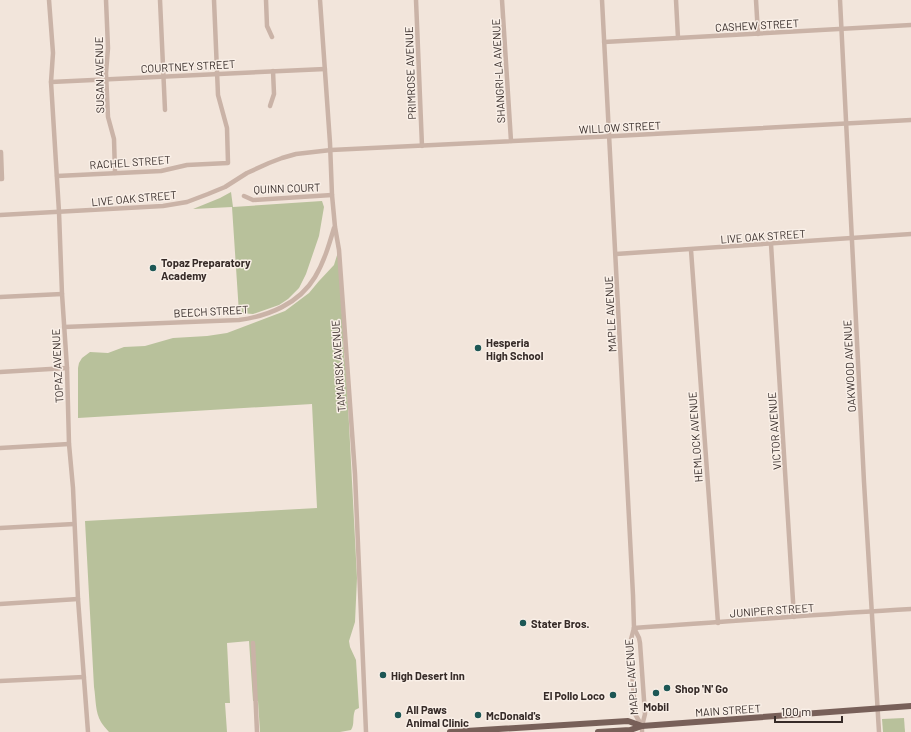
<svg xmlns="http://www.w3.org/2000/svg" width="911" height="732" viewBox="0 0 911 732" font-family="Barlow,sans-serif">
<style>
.green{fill:#b8c19b}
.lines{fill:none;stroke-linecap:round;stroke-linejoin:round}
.minor{stroke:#cab3a7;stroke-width:4.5}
.major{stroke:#786059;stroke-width:6}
.poi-dot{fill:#1d5755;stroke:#f9efe7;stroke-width:1.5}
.labels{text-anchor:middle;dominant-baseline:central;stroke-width:3;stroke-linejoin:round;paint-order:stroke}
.street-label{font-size:11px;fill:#362b28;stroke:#f9efe7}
.poi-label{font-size:11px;font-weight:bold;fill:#362b28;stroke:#f9efe7;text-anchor:start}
</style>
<rect width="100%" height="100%" fill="#f2e5db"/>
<!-- green -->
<g class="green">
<polygon points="231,192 233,207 322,201 324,207 319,236 306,274 299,288 288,299 279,305 253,314 239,313 232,207 193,209 220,198"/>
<path d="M338,252L343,330L344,356L346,366L357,578L355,622L349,641L350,647L356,660L359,708L355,710C352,718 355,724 351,730L340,732H260L258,701H253L249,641L227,643L230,703H225L227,732H109C106,729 103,725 101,722C95,712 96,699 94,687L85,521L317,508L312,404L78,418V368L79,363L82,358L90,352L108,353L124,347L145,346L173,338L207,336L227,333L285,311L309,293L319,281L334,265Z"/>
<polygon points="904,718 905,732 883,732 882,719"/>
</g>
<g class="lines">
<!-- minor -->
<g class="minor">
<polyline points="49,0 53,53 51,82 59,212 62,294 67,368 69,444 73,488 78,599 88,732"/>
<polyline points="106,0 108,48 106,73 108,117 114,139 115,173"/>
<polyline points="160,0 165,110"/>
<polyline points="266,0 267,26 272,37"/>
<polyline points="320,0 330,143 332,195 335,227 339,250 355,474 366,732"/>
<polyline points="416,0 422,146"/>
<polyline points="502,0 511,141"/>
<polyline points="602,0 633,595 634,628 630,643 632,671 635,714 642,726"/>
<polyline points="676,0 678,38"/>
<polyline points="756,0 758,34"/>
<polyline points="840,0 864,482 879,732"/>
<polyline points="604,42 911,25"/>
<polyline points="51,82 325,69"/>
<polyline points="270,106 274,94 273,71"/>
<polyline points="57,176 161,171 187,165 228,163 227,128 218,95 214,0"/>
<polyline points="0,179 2,179 1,152"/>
<polyline points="244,196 253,200 332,195"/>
<polyline points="0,215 163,206 187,202 208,194 225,187 247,173 269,163 282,158 296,154 331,150 616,136 911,120"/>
<polyline points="771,244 794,617"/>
<polyline points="691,250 718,623"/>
<polyline points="616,254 911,234"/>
<polyline points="0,297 62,294"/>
<path d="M64,327L239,320C268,316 299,304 315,277C324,262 329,245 334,228"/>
<polyline points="0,372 67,368"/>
<polyline points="0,448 69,444"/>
<polyline points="0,528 74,524"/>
<polyline points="0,604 78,599"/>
<path d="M634,628C726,622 818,614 911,609"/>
<polyline points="634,628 639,638 640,643 645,714 642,726 642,732"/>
<polyline points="253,643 257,732"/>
<polyline points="0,681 84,677"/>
</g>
<!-- major -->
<g class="major">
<polyline points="450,732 628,721 642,726"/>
<polyline points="598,732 630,730 642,726 911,706"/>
</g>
</g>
<!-- markers -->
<g class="poi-dot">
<circle cx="153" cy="268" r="4"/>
<circle cx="478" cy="348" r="4"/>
<circle cx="523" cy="623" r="4"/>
<circle cx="383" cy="675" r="4"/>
<circle cx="667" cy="688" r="4"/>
<circle cx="656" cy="693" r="4"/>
<circle cx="613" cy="695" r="4"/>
<circle cx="398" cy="715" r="4"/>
<circle cx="478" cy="715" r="4"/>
</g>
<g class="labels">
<!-- street labels -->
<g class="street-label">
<text transform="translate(757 25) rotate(-3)">CASHEW STREET</text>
<text transform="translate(188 66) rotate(-3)">COURTNEY STREET</text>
<text transform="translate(498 71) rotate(-93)">SHANGRI-LA AVENUE</text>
<text transform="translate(410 73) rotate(-92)">PRIMROSE AVENUE</text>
<text transform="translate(99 75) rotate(-91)">SUSAN AVENUE</text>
<text transform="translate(620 127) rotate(-3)">WILLOW STREET</text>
<text transform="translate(130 162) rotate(-4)">RACHEL STREET</text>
<text transform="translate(287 188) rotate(-2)">QUINN COURT</text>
<text transform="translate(134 198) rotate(-5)">LIVE OAK STREET</text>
<text transform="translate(763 236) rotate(-4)">LIVE OAK STREET</text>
<text transform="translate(211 311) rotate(-3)">BEECH STREET</text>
<text transform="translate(610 314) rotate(-93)">MAPLE AVENUE</text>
<text transform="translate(57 366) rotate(-93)">TOPAZ AVENUE</text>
<text transform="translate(338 366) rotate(-94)">TAMARISK AVENUE</text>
<text transform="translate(849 366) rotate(-93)">OAKWOOD AVENUE</text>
<text transform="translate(774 431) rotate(-94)">VICTOR AVENUE</text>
<text transform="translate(695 437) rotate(-94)">HEMLOCK AVENUE</text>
<text transform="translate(772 610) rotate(-4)">JUNIPER STREET</text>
<text transform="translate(631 677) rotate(-94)">MAPLE AVENUE</text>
<text transform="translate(728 710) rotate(-4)">MAIN STREET</text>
</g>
<!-- poi labels -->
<g class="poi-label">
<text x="161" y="262">Topaz Preparatory<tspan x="161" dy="13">Academy</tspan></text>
<text x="486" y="342">Hesperia<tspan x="486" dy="13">High School</tspan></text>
<text x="531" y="623">Stater Bros.</text>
<text x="391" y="675">High Desert Inn</text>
<text x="675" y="688">Shop 'N' Go</text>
<text x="605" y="695" text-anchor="end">El Pollo Loco</text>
<text x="656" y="706" text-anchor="middle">Mobil</text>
<text x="406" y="709">All Paws<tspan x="406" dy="13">Animal Clinic</tspan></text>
<text x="486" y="715">McDonald's</text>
</g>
</g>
<!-- scale -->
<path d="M775 716v6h67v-6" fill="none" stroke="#362b28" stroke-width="2"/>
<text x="781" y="716" font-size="12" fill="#362b28" stroke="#f9efe7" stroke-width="3" paint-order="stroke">100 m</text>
</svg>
